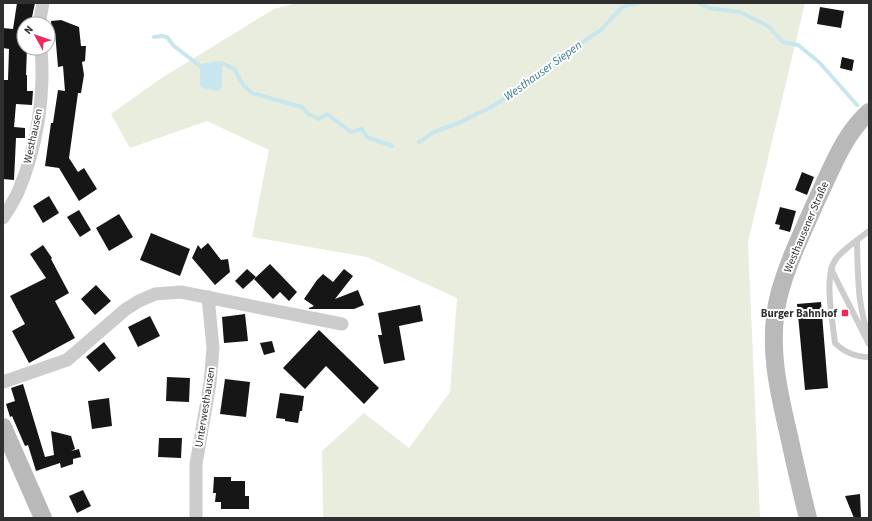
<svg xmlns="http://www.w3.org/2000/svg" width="872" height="521" viewBox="0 0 872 521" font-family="'Source Sans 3',sans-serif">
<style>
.green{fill:#e9eddd}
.water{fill:#c8e6ee}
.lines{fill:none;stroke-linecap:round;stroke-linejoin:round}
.stream{stroke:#c8e6ee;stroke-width:4}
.building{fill:#161616}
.lane{stroke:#ccc;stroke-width:6}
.street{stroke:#ccc;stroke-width:13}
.secondary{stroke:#b9b9b9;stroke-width:18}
.poi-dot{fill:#ef295b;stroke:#fff;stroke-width:1.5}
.labels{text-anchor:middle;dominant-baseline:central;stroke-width:4;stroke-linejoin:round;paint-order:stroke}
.street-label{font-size:11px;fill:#2f2f2f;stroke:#fff}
.poi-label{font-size:11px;font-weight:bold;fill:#2f2f2f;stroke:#fff;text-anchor:end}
.water-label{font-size:12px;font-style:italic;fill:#367d90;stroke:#fff}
</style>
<rect width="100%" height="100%" fill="#fff"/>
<!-- green -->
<polygon class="green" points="296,3 805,3 748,242 760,518 323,518 322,451 364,413 409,448 450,392 457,298 367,257 252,237 269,150 207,121 130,148 111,114 160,79 274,9"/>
<!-- water -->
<polygon class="water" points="222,63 222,87 218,91 203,88 200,86 200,66"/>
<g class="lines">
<!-- stream -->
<g class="stream">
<polyline points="699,3 709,8 740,12 768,26 783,42 798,45 819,62 857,105"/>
<polyline points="154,37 162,36 167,37 174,46 200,66 222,63 234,69 244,86 252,93 302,107 308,114 319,119 327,114 351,132 362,129 367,137 392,146"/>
<polyline points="419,142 434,132 461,122 478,113 486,110 524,87 552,62 601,30 622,7 639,3"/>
</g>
</g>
<!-- building -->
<g class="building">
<polygon points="17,3 35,3 31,22 24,21 24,48 27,48 26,75 27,75 27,91 33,91 32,105 16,104 14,127 25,128 25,138 16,138 14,180 3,179 3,80 8,80 9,49 3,48 3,28 13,29"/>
<polygon points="820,7 844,11 841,28 817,24"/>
<polygon points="61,20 79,27 81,46 86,46 85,61 82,62 84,75 81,93 78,93 69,158 78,172 84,168 97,189 79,201 59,168 45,166 51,123 53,123 58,90 65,91 63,66 58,67 55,32 52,32 51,21"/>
<polygon points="842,57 854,60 852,71 840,68"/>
<polygon points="802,172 814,177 807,195 795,190"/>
<polygon points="49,196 59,213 43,223 33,206"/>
<polygon points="780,207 796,211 790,232 779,229 780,225 775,224"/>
<polygon points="79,210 91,230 80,237 67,217"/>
<polygon points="119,214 133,237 109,251 96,228"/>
<polygon points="151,233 190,249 180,276 140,260"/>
<polygon points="208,243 221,260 228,259 230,272 215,285 192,258 198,245 201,249"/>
<polygon points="43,245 52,258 51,259 69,293 55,301 75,338 29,363 12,331 25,324 10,296 46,278 30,254"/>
<polygon points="270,264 297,292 289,301 280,292 273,299 254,279"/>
<polygon points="247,269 256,277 243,289 235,281"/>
<polygon points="344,269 353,276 335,299 358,290 364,305 354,309 309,309 309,308 314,306 304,299 317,280 323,274 333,282"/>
<polygon points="96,285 111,301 95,315 81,299"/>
<polygon points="821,302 828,388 805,390 797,304"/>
<polygon points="420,305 423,321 399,326 405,360 384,364 378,335 382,335 378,313"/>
<polygon points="245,314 248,341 224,343 222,317"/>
<polygon points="150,316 160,336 138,347 128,327"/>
<polygon points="319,330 379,388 364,404 326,366 305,389 283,368"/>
<polygon points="272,341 275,352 264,355 260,343"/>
<polygon points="104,342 116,358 99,372 86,357"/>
<polygon points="167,377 190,378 189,402 166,401"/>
<polygon points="225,379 250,382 246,417 220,414"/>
<polygon points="23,384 45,457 54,455 51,431 71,436 75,449 71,451 79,449 81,457 73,459 73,464 61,468 60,463 36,471 28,445 25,446 12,416 10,417 6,404 15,401 11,388"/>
<polygon points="280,393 304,396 302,411 300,411 298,423 285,421 285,419 276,418"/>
<polygon points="109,398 112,426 92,429 88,401"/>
<polygon points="159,438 182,438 181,458 158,457"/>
<polygon points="214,477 231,477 231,481 245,481 245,496 249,496 249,509 221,509 221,502 215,502 216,493 213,493"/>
<polygon points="83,490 91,506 77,513 69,496"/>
<polygon points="860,494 861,518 854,518 845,496"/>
</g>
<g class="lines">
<!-- lane -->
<g class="lane">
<path d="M869,231C859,239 843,249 836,259C823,275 833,323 835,343C845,353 855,357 869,357"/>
<path d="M857,241C858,275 857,304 869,337"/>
<polyline points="831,269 869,344"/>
</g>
<!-- street -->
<g class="street">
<polyline points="39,24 43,3"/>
<path d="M3,218C8,210 14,201 18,192C37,148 45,96 41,48"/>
<polyline points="3,382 67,360 126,309 139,301 155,294 181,292 342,324"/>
<polyline points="196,518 196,464 210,383 213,348 208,297"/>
</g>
<!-- secondary -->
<g class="secondary">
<polyline points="3,427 43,518"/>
<path d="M808,518C801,491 795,463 789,436C778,390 767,342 779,295C788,261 804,229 818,197C832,168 844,134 869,112"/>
</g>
</g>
<!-- markers -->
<rect class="poi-dot" x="841" y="309" width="8" height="8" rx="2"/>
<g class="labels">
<!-- street labels -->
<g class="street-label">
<text transform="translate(33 136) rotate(-78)">Westhausen</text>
<text transform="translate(806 227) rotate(-67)">Westhausener Straße</text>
<text transform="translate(205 407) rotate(-81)">Unterwesthausen</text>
</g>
<!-- poi labels -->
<g class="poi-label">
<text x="837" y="313">Burger Bahnhof</text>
</g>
<!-- water labels -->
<g class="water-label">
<text transform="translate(543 71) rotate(-36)">Westhauser Siepen</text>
</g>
</g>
<!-- border -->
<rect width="872" height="521" fill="none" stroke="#2f2f2f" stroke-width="8"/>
<!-- north arrow -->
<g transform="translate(36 36) rotate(310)"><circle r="19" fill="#ffffff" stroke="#acacac"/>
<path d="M0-3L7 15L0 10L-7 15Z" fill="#ef295b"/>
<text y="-6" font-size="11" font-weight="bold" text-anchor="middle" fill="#2f2f2f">N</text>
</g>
</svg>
